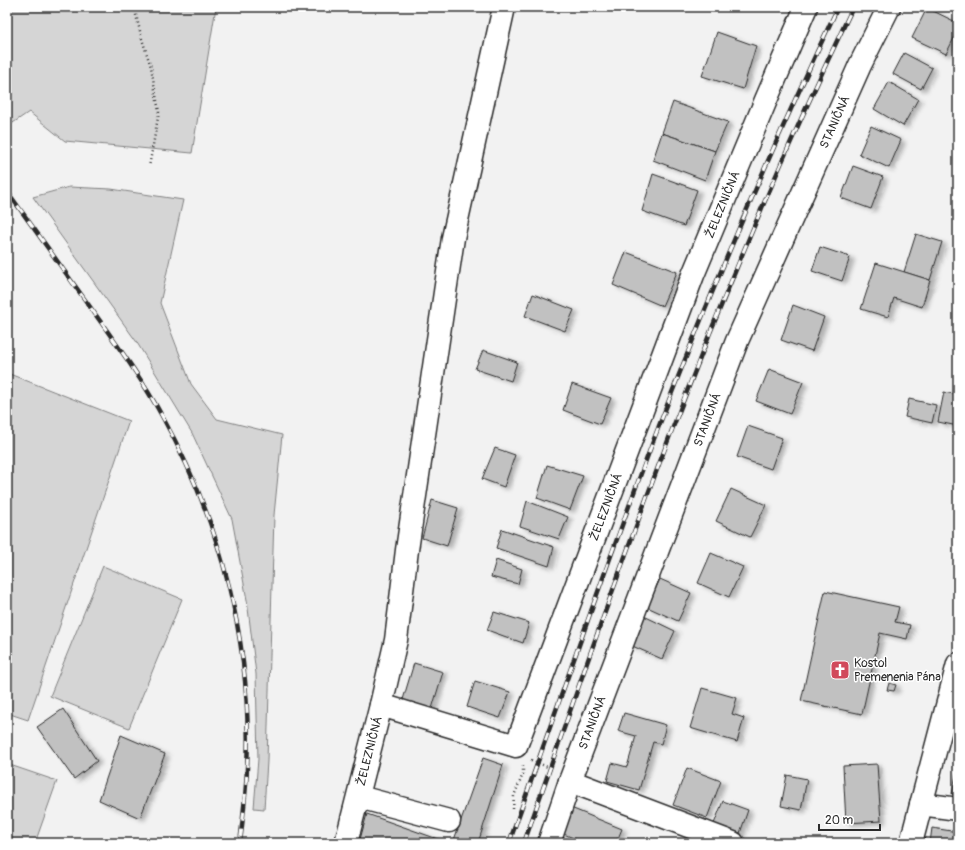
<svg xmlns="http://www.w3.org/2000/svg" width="965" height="850" viewBox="0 0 965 850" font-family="Pangolin,sans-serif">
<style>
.green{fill:#d5d5d5;stroke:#808080}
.building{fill:#c1c1c1;stroke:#2b2b2b;filter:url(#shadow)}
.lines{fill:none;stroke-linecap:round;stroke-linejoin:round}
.minor-casing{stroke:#2b2b2b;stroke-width:25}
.path{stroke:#2b2b2b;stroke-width:2.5;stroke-dasharray:1 3;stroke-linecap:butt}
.minor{stroke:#fff;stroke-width:22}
.rail-casing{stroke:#2b2b2b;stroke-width:4.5}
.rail{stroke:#fff;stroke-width:3;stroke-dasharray:9;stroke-linecap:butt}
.labels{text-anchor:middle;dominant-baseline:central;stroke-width:3;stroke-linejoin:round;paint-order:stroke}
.street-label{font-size:12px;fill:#2b2b2b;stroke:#fff}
.poi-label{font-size:12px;fill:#2b2b2b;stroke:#fff;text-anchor:start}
</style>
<defs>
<filter id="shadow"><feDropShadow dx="4.5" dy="2.5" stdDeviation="2" flood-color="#0004"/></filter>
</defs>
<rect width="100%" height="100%" fill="#f2f2f2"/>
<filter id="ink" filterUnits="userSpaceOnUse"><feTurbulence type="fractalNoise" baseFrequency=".025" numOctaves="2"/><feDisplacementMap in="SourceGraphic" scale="8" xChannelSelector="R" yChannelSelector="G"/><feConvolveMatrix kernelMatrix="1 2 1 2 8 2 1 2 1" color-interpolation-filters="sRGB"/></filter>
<g filter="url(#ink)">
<!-- green -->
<g class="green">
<polygon points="13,7 216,7 192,153 65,141 29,112 7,127 7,14"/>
<polygon points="69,187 111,189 183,200 160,303 191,384 217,419 282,435 274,515 267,761 264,809 254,808 258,759 256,674 247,600 232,519 192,433 136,341 33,197"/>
<polygon points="7,373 129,421 28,720 7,713"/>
<polygon points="103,566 182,599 129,728 50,696"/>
<polygon points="7,764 57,781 35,843 7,843"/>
</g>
<!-- building -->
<g class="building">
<polygon points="927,8 958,23 958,30 946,54 912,38"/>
<polygon points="717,32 756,46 743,89 702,76"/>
<polygon points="904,53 932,68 921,89 893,74"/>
<polygon points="889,82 918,99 903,126 874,109"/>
<polygon points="673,102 728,122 715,151 662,133"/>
<polygon points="871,126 901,140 889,168 859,154"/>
<polygon points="662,133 715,151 705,180 653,160"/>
<polygon points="853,166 883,177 871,209 841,198"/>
<polygon points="653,174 697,190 684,226 642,211"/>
<polygon points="916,234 942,242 930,280 904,272"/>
<polygon points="820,247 850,257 842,281 812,271"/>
<polygon points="626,252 677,272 662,306 613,285"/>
<polygon points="876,263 930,280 922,307 894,298 888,317 861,309"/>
<polygon points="533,294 574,310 565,331 525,316"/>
<polygon points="793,305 824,317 812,351 781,340"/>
<polygon points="483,350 517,362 511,381 475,369"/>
<polygon points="769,369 803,382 790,414 756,401"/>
<polygon points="572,384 611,398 600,424 563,410"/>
<polygon points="944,392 958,395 958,426 938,422"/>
<polygon points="909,399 936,405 932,423 905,417"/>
<polygon points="748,426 782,438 771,469 737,457"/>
<polygon points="495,448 515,455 504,487 482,479"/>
<polygon points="547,465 583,476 570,510 537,498"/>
<polygon points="731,489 766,505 750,537 716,521"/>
<polygon points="432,500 458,508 447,546 422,538"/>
<polygon points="527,501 568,517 559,539 520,526"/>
<polygon points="502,529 554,547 549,566 496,548"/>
<polygon points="711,553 743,567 729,597 698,583"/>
<polygon points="496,560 522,569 518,584 491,577"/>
<polygon points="660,579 691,593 678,621 647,607"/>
<polygon points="825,591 899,607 895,622 910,625 907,639 880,633 862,714 801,701"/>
<polygon points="494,612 529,623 523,643 487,630"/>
<polygon points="644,616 675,631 662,659 630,645"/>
<polygon points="414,663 443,672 431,712 402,703"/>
<polygon points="475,681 510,692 500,718 467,707"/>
<polygon points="889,683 896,685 894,691 887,690"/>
<polygon points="702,688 737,698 732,714 744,718 737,742 690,728"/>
<polygon points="63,709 97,761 74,779 37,727"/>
<polygon points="624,713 666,725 661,744 653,742 639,790 607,781 612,763 627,767 636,736 618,731"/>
<polygon points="121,735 165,754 140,818 99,800"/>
<polygon points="483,758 503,765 478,843 461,843 454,840"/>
<polygon points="877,764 881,821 846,823 843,766"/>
<polygon points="687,768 721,781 707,818 673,805"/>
<polygon points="957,770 958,770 958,795 952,794"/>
<polygon points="787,775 807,779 801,810 781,806"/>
<polygon points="723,801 748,810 738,839 712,829"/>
<polygon points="571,808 622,829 616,843 586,843 561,833"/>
<polygon points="367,814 449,843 359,843"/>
<polygon points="932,828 958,832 958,843 930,843"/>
</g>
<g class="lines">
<!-- minor casing -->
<g class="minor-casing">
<g id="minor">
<polyline points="381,705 396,640 407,550 453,238 504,7"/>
<polyline points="570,781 733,843"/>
<polyline points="359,797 449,821"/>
<polyline points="921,804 958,809"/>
<path id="s1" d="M346,843L381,705L516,746L693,275L766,100L806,7"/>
<path id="s2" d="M549,843L570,781L737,341L860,65L889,7"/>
<polyline points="911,843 958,664"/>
</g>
</g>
<!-- path -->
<g class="path">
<polyline points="134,7 142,39 151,67 159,112 149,167"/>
<polyline points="531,760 552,769"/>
<polyline points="513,809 514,796 523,774 523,765"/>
</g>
<!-- minor -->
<use href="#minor" class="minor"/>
<!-- rail casing -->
<g class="rail-casing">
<g id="rail">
<path d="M7,191C36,231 64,271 93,311C117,345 142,379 162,416C221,522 253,646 247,768C246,793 243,818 240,843"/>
<path d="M509,843C560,701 608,558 662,418C716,279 774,142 838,7"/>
<path d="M524,843C573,702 622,561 675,422C729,281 788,143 853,7"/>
</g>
</g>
<!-- rail -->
<use href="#rail" class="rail"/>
</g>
</g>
<!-- icons -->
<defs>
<g id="church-square" transform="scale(1)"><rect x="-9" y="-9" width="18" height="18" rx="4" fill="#d1495b" stroke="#fff"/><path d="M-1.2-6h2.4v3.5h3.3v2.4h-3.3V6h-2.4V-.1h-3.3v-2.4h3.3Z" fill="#fff"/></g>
</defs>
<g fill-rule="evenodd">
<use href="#church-square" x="840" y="670"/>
</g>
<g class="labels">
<!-- street labels -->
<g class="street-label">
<text stroke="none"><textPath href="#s2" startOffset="776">STANIČNÁ</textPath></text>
<text stroke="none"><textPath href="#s1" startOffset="863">ŽELEZNIČNÁ</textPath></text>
<text stroke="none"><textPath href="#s2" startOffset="452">STANIČNÁ</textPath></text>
<text stroke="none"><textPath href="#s1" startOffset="539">ŽELEZNIČNÁ</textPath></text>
<text stroke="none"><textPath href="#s2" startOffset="128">STANIČNÁ</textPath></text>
<text stroke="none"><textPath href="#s1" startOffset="95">ŽELEZNIČNÁ</textPath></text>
</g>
<!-- poi labels -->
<g class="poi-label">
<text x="854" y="663">Kostol<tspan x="854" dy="14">Premenenia Pána</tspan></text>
</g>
</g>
<!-- margin -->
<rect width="965" height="850" fill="none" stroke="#fff" stroke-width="24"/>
<rect x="12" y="12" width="941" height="826" fill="none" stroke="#2b2b2b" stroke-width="1.5" filter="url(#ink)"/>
<!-- scale -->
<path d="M819 824v6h61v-6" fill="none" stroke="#2b2b2b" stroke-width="2"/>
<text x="825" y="824" font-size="12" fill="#2b2b2b" stroke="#ffffff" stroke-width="3" paint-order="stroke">20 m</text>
</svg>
